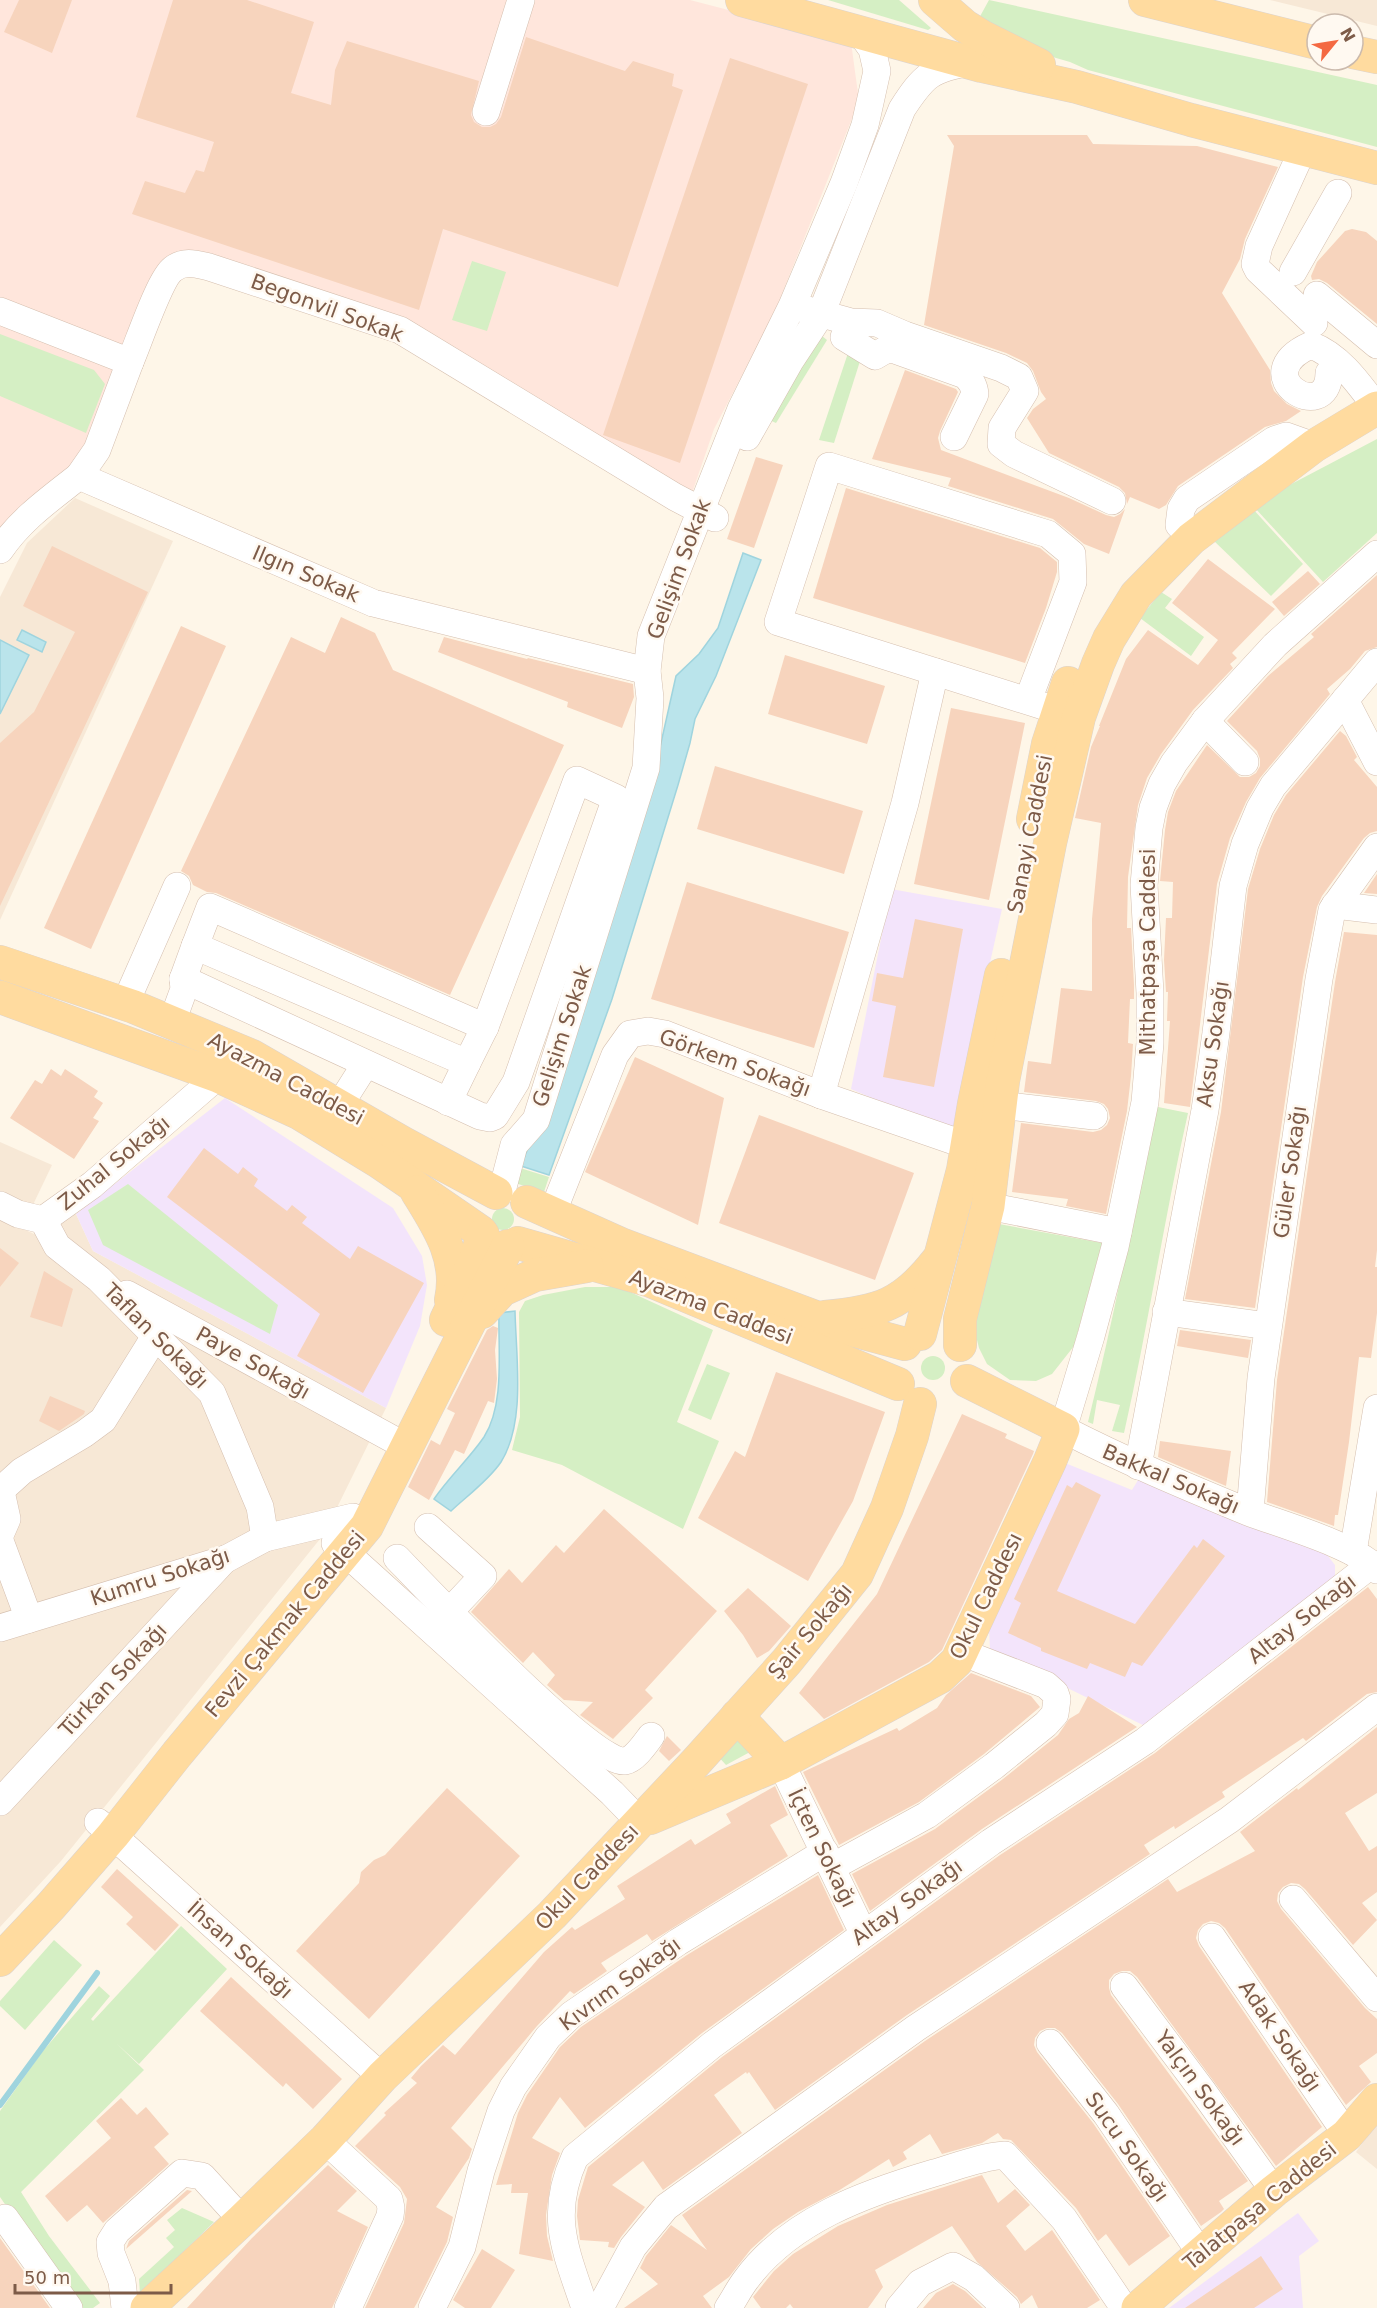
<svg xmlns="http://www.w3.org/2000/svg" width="1377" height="2308" viewBox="0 0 1377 2308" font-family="'DejaVu Sans',sans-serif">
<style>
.residential{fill:#f7e8d6}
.commercial{fill:#ffe6dc}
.education{fill:#f3e4fb}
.green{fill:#d5efc4}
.water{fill:#bae4eb;stroke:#9fd4de;stroke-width:1.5}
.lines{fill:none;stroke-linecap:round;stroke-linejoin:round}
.stream{stroke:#9fd4de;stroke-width:6}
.building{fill:#f7d4bd}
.minor-casing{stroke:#d5bfaf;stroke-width:28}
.major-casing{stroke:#ddd4cf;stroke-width:34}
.minor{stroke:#fff;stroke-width:27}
.major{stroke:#ffdb9f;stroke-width:33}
.labels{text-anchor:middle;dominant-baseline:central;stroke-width:5;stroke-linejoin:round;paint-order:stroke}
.street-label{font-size:21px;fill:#7d5b48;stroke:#fff9f1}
</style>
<rect width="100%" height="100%" fill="#fef6e8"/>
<!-- residential -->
<g class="residential">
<polygon points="1270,0 1377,0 1377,26"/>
<polygon points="75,498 173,541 0,920 0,597 27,543"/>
<polygon points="0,1142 52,1165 30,1211 0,1197"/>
<polygon points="76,1214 93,1251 386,1408 324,1534 61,1861 0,1927 0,1218 34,1234"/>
<polygon points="1377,2123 1377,2169 1356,2152"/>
</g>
<!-- commercial -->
<polygon class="commercial" points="0,0 690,0 851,42 859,101 774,314 714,429 691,496 403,325 184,252 87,451 0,541"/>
<!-- education -->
<g class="education">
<polygon points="891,889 1002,909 952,1133 851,1089"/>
<polygon points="225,1098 393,1208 422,1256 427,1285 420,1326 386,1408 93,1251 76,1214"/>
<polygon points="1065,1463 1132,1490 1143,1472 1320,1550 1328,1556 1335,1565 1335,1575 1331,1587 1151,1729 990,1650 989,1627"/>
<polygon points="1298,2213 1319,2241 1299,2256 1303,2308 1169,2308"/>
</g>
<!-- green -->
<g class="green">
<polygon points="828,0 899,0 931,28 928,30"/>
<polygon points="989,0 1377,85 1377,147 1088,70 1070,62 1018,47 978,20"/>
<polygon points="472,261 506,272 487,331 452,320"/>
<polygon points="0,334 94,370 105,384 86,433 0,396"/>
<polygon points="822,336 827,340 776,423 767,419"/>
<polygon points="848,353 861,358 834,443 819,440"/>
<polygon points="1377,439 1377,533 1323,582 1255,508 1280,490"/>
<polygon points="1253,509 1303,564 1271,596 1213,540"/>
<polygon points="1161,592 1172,599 1165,608 1204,637 1191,656 1140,618"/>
<path d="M1153,1106L1188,1113C1164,1219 1148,1327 1124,1433L1112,1431L1120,1405L1097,1400L1093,1424L1088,1422C1114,1317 1135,1212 1153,1106Z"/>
<polygon points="520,1168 549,1177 544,1192 515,1183"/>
<polygon points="128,1184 278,1305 270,1334 103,1245 88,1210"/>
<circle cx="503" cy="1219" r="11"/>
<polygon points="999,1224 1102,1243 1074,1346 1052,1374 1036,1381 1010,1380 987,1364 979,1348 974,1328"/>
<polygon points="585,1287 619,1287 713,1330 677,1422 719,1441 683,1529 562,1465 512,1450 520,1417 519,1312 525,1301 543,1295"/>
<circle cx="933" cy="1368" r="12"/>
<polygon points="707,1364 730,1373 711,1420 688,1410"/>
<polygon points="735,1736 750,1752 726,1765 717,1755"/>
<polygon points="181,1926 227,1969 139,2064 116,2043 144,2070 21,2192 49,2236 100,2303 93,2308 77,2308 0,2197 0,2111 42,2052 99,1986 110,1996 91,2019 93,2021"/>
<polygon points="54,1940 82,1965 25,2030 0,2006 0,2001"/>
<polygon points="182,2208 214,2222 140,2294 139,2279 174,2247 166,2238 175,2230 167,2220"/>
</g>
<!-- water -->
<g class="water">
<polygon points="743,553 761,560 716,676 695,719 690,743 678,785 612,999 549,1175 521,1166 562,1060 661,743 676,676 699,654 718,628"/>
<polygon points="22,630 46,642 42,652 17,640"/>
<polygon points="0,640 29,655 0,714"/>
<path d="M515,1311C516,1357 526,1422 501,1462C489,1480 467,1496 451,1511L434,1499C449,1477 469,1459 484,1437C505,1404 498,1351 499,1313Z"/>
</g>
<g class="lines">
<!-- stream -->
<polyline class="stream" points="0,2105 97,1973"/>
</g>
<!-- building -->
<g class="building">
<polygon points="19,0 72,0 52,53 4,32"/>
<polygon points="173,0 247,0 314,22 291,93 331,105 335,70 347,41 479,81 471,115 474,122 482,127 490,127 496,124 501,117 526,37 625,71 633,61 674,74 672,86 683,90 618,287 443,229 419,310 132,214 145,181 185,193 196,170 204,172 214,142 136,117"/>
<polygon points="730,58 808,84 680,463 603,435"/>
<polygon points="947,135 1087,135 1093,144 1197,146 1278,167 1245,239 1240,259 1222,293 1270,370 1271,383 1274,391 1287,404 1301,411 1286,421 1265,427 1178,486 1166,505 1159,509 1130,497 1127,504 1125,493 1119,487 1049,453 1027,418 1033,409 1046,399 1041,392 1033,371 1027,363 1006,353 924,325 954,146"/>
<polygon points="1352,229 1366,232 1377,241 1377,324 1327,283 1319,279 1312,280 1311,276 1317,262 1345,231"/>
<polygon points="905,370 956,389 958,392 940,431 938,438 941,450 1069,498 1106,515 1114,517 1120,514 1125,509 1109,554 1084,544 1053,519 948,486 951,478 872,459"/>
<polygon points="756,457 783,465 754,548 727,539"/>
<polygon points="846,488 1040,548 1057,562 1057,572 1046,608 1025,663 813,598"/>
<polygon points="52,546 148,592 0,906 0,743 34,712 75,632 23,606"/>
<polygon points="1208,559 1275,609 1232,653 1237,658 1230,664 1233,668 1193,710 1161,754 1147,778 1138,805 1128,877 1127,928 1131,928 1134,985 1134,999 1130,999 1128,1043 1133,1044 1131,1076 1127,1111 1106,1214 1066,1206 1068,1199 1012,1192 1021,1123 1093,1132 1101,1130 1107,1125 1110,1118 1108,1109 1104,1104 1096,1101 1024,1092 1028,1061 1051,1064 1061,988 1092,991 1092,919 1101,823 1075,818 1091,747 1100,726 1099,726 1126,659 1148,630 1198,665 1218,640 1172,603"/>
<polygon points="1308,571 1320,584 1284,616 1272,602"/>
<polygon points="1377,575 1377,647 1365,651 1350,669 1327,689 1330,694 1260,778 1246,802 1230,838 1217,884 1190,1107 1164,1103 1170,1021 1167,1021 1168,992 1166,992 1164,960 1166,918 1172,918 1173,882 1160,881 1165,830 1168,812 1176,791 1207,745 1240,777 1249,777 1256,773 1260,766 1260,759 1257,751 1227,721 1268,676 1314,637 1311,634"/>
<polygon points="341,617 375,633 393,670 564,745 450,995 216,893 207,892 193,885 189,876 181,871 291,637 325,653"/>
<polygon points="181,626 226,646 91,949 44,928"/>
<polygon points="444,637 527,659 528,658 633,684 634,697 622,728 567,707 568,702 438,652"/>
<polygon points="785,655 885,686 867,744 768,714"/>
<polygon points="951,708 1025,723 989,900 914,884"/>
<polygon points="1340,731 1346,736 1357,757 1354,760 1377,787 1377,831 1370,833 1364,838 1322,896 1317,907 1303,977 1255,1308 1185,1299 1221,1112 1248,889 1260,849 1274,815 1286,795"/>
<polygon points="715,766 863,811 844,874 697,829"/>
<polygon points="1377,874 1377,894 1364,893"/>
<polygon points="687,882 849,932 814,1048 651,999"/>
<polygon points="915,919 963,929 934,1087 883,1077 896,1006 872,1001 877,973 903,978"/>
<polygon points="1344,932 1377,935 1377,1250 1375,1267 1377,1267 1377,1313 1371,1358 1359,1357 1349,1442 1338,1515 1335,1515 1334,1526 1267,1502 1277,1380 1335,982"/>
<polygon points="635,1057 724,1098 698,1225 585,1172"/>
<polygon points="51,1069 61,1076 65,1069 98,1091 94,1097 103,1103 93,1118 99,1121 74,1159 10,1118 35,1080 42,1084"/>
<polygon points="759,1115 914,1173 875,1280 719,1223"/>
<polygon points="204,1148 238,1174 243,1167 258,1179 254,1186 287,1211 292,1205 307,1217 302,1223 350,1259 358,1246 424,1283 363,1393 297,1356 320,1314 167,1197"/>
<polygon points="0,1248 19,1263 0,1287"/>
<polygon points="44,1271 73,1289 62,1327 30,1317"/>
<polygon points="493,1326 498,1328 495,1350 497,1379 494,1403 488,1401 464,1454 455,1450 429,1500 408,1487 431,1440 440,1445 455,1413 447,1409 487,1330"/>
<polygon points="1180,1330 1251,1340 1248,1358 1177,1346"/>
<polygon points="776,1372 885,1412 853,1501 808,1581 698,1518 735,1451 745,1457"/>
<polygon points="50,1396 85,1411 84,1414 59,1431 39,1421"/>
<polygon points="962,1414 1007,1434 1005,1438 1034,1451 1033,1454 942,1650 929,1662 824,1719 799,1693 877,1594"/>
<polygon points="1160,1441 1231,1451 1226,1486 1158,1457"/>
<polygon points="1076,1482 1101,1495 1057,1591 1135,1624 1194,1545 1197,1548 1203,1539 1225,1556 1142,1666 1132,1662 1125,1677 1090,1663 1087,1669 1041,1651 1041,1648 1008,1633 1021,1603 1014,1599 1067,1485 1072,1488"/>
<polygon points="604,1509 717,1611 645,1690 653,1698 613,1739 580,1715 593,1702 564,1700 547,1685 555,1675 533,1652 523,1663 471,1612 509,1569 522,1583 556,1545 564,1553"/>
<polygon points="1368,1587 1377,1599 1377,1692 1367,1694 1306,1741 1303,1738 1222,1792 1225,1797 1175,1829 1174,1826 1144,1845 1150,1854 907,2015 775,2110 749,2072 747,2074 746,2072 714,2095 742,2133 663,2190 643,2161 612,2185 645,2207 621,2237 614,2248 608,2247 609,2242 580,2240 577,2216 578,2200 588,2167 722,2057 1000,1855 1155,1753"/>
<polygon points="748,1588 791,1626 769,1651 757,1658 743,1635 724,1611"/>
<polygon points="971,1673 1031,1696 1040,1707 984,1754 919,1802 839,1845 803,1772 897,1728 899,1731 937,1708 946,1695"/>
<polygon points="1088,1696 1137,1727 982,1829 870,1911 852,1874 935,1829 1003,1779 1058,1735 1069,1719 1079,1713"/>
<polygon points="1377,1727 1377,1793 1345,1813 1369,1851 1377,1846 1377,1892 1362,1903 1377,1920 1353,1945 1305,1889 1299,1884 1291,1883 1283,1887 1278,1893 1277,1901 1281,1909 1365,2008 1377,2019 1377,2053 1359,2066 1371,2082 1346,2105 1225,1928 1219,1923 1211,1921 1203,1924 1198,1930 1196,1938 1199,1946 1322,2127 1276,2166 1137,1977 1130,1971 1122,1971 1114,1974 1109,1980 1109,1988 1111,1995 1248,2181 1219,2201 1224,2209 1221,2212 1201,2226 1118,2104 1062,2033 1055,2028 1047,2028 1040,2031 1035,2038 1034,2045 1037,2052 1093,2123 1170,2236 1129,2266 1106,2234 1098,2241 1076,2208 1011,2140 1003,2139 998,2133 982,2143 942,2154 930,2134 903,2152 907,2159 893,2167 889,2159 838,2191 798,2212 773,2229 751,2249 729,2277 703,2296 712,2308 624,2308 658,2284 640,2268 646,2256 671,2225 707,2250 682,2215 925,2041 1168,1879 1177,1892 1255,1851 1240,1832 1297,1788 1298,1790"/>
<polygon points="667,1736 681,1750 669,1761 659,1751"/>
<polygon points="775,1786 788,1815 770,1825 788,1856 652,1941 647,1934 601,1963 607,1971 574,1994 570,1991 537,2026 451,2128 472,2149 469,2158 436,2207 453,2217 447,2242 417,2303 414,2308 365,2308 404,2223 407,2199 400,2187 355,2146 386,2115 384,2113 417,2083 411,2078 421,2066 443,2045 455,2055 544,1952 572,1927 575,1930 625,1899 617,1886 691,1839 695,1845 731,1823 726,1814"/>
<polygon points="447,1788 520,1856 369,2019 296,1951 359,1883 361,1872 374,1860 385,1855"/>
<polygon points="117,1869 179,1925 155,1951 126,1924 133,1917 101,1887"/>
<polygon points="818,1875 844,1930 702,2033 585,2128 560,2097 532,2138 560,2153 552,2175 546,2215 547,2236 553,2261 519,2254 528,2193 511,2193 512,2184 496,2185 518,2113 527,2095 560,2047 581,2027 687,1955"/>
<polygon points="231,1977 342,2079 313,2109 286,2083 283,2087 200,2011"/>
<polygon points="121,2098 137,2115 146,2107 169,2134 154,2147 169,2164 103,2223 87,2205 67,2222 45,2196 111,2138 96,2121"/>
<polygon points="328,2165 357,2191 337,2211 368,2227 332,2308 187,2308 252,2238"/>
<polygon points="982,2175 998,2203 1015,2189 1030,2205 1006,2226 1025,2251 1052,2230 1100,2300 1087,2308 1038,2308 1032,2295 1021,2304 1017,2297 977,2262 952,2226 875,2270 883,2287 868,2308 793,2308 790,2304 786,2308 761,2308 753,2297 774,2271 793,2254 838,2226 887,2205"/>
<polygon points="187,2190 192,2191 126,2249 129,2241"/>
<polygon points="0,2238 50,2308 0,2308"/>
<polygon points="482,2249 515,2270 491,2308 465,2308 453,2300"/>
<polygon points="1261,2256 1283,2289 1254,2308 1185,2308"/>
<polygon points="953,2284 965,2291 983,2308 923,2308 936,2293"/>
</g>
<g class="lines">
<!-- minor casing -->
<g class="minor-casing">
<g id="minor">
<polyline points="486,112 521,0"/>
<polyline points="1303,149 1259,246 1255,264 1258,270 1314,323"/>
<polyline points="1293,272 1338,193"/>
<polyline points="1317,295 1377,345"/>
<polyline points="804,309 851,322 877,323 905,335 1001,368 1019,377 1025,391 1002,428 1001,444 1014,454 1112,501"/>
<path d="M0,311L130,362C138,344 160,278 173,269C184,260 196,264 209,267L400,330L675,497L715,518"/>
<path d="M844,337L875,356L887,349L895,350L965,375C971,381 974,385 975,394L954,437"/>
<path d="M1329,373C1328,427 1243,375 1311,345C1340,356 1359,384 1377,408"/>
<path d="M747,437L790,361L821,314L902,109C924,75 931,69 971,62"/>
<polyline points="79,476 97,450 130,362"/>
<polyline points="1179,525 1181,509 1187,499 1274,440 1286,436 1314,446"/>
<path d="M0,550C21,519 50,499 79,476L373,603L647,671"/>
<path d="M1377,554L1275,645L1205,721L1174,763L1162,784L1153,808L1149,828L1144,885L1150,993V1043L1145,1102L1115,1247L1091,1336L1063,1429C1123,1460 1185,1486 1248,1512C1279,1524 1358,1546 1377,1570"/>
<polyline points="1028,700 1073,582 1072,554 1048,534 829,466 778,622 1078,717"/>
<polyline points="1345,700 1377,762"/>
<polyline points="1205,721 1245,762"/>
<polyline points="1335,905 1377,910"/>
<polyline points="195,946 210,907 485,1027"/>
<polyline points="183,979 480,1116 490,1118 495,1116 516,1082 616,798 577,780 485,1027 467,1063"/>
<polyline points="125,1004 177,886"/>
<polyline points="172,1022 184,989 183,979 195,946 467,1063 448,1102"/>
<polyline points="821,1095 905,803 935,672"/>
<polyline points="1000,1105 1094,1116"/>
<polyline points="339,1106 365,1065"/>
<polyline points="502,1191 514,1145 536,1120 646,768 650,698 647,671 651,636 741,409 792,306 844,183 865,125 877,71 872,49 859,31"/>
<polyline points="0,1205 18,1214 43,1220 92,1185 218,1076"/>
<polyline points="988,1206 1118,1232"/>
<polyline points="552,1214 615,1055 630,1034 648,1031 665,1034 821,1095 986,1152"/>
<polyline points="43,1220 57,1246 99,1279 212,1393 260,1507 265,1538"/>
<polyline points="127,1294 407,1447"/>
<polyline points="1166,1312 1268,1326"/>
<polyline points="1138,1466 1205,1110 1216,1033 1233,886 1245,844 1260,808 1273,786 1377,662"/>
<polyline points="0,1487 7,1519 0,1535"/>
<polyline points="2,1489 22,1471 84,1434 103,1420 156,1335"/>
<polyline points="1250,1512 1261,1378 1319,979 1332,910 1377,847"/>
<polyline points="428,1527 483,1576 436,1626"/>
<polyline points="0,1541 29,1619"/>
<polyline points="335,1543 612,1793 640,1822"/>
<polyline points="1353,1552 1377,1408"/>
<path d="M397,1558C425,1587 595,1767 625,1761C635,1759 645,1744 651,1736"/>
<polyline points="0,1628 226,1559 265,1538 353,1517"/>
<polyline points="781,1763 863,1933"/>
<polyline points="0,1802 225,1559"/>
<polyline points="98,1822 382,2077"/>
<polyline points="832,1867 927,1815 994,1766 1046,1724 1055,1714 1057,1699 1055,1693 1046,1685 961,1652"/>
<polyline points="1293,1899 1377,1998"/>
<polyline points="1212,1937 1347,2135"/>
<polyline points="1124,1986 1202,2090 1274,2191"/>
<polyline points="1050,2043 1106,2114 1201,2254"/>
<polyline points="325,2140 389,2199 391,2208 390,2216 348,2308"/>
<polyline points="5,2218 69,2308"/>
<polyline points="125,2308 122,2281 111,2253 110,2242 117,2231 182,2173 202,2176 242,2220"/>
<polyline points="432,2308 462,2247 481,2171 501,2111 513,2087 548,2037 571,2015 678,1942 825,1852"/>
<path d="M585,2308C566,2251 548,2216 575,2157L712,2045L991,1842L1145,1741L1372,1564"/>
<polyline points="600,2308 633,2247 666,2207 916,2028 1229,1820 1377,1707"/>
<path d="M728,2308C734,2299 739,2289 745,2281C789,2220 866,2193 934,2173C958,2166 980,2157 1005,2155L1064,2219L1124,2308"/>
<polyline points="899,2308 920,2283 953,2266 974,2278 1006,2308"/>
</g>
</g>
<!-- major casing -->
<g class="major-casing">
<g id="major">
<polyline points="742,0 982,66 1077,87 1191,120 1377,168"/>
<polyline points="935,0 965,26 983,37 1039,65"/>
<polyline points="1145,0 1317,43"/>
<polyline points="1353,52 1377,57"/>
<polyline points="1033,819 1048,744 1068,683"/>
<polyline points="0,962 134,1007 252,1056 403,1143 496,1193"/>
<polyline points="0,997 218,1076 299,1113 379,1162 481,1232"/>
<path d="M417,1192C438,1226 460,1258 451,1300"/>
<polyline points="527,1202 623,1245 842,1327 905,1344"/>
<polyline points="518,1243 651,1281 898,1384"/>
<polyline points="482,1312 502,1290 535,1275 587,1266"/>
<path d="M825,1317C879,1312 903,1305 937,1261"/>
<polyline points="446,1320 476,1258 483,1235"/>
<polyline points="920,1334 963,1170 974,1104 1001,975"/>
<polyline points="960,1345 960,1319 988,1206 1003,1081 1050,843 1079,717 1098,664 1109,639 1136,595 1191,539 1314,446 1377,408"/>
<polyline points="737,1716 781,1763"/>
<polyline points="650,1818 781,1763 940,1677 957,1661 1050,1461 1063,1429 967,1381"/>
<polyline points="0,1960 51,1906 113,1835 177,1754 367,1526 508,1246"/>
<polyline points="147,2308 242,2220 325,2140 382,2077 552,1915 696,1762 787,1661 857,1574 887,1508 912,1436 920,1404"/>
<polyline points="1138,2308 1274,2191 1347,2135 1377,2100"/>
</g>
</g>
<!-- minor -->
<use href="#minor" class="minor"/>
<!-- major -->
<use href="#major" class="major"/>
</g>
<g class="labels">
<!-- street labels -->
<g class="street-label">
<text transform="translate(327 308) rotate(20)">Begonvil Sokak</text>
<text transform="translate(679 569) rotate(-70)">Gelişim Sokak</text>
<text transform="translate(306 574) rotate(23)">Ilgın Sokak</text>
<text transform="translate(1030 834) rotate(-79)">Sanayi Caddesi</text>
<text transform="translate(1148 952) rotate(-90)">Mithatpaşa Caddesi</text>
<text transform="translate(562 1036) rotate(-72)">Gelişim Sokak</text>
<text transform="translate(1213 1044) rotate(-82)">Aksu Sokağı</text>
<text transform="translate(735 1063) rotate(20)">Görkem Sokağı</text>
<text transform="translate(286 1079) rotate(28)">Ayazma Caddesi</text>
<text transform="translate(114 1163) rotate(-39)">Zuhal Sokağı</text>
<text transform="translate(1290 1172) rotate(-82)">Güler Sokağı</text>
<text transform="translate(711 1307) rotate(21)">Ayazma Caddesi</text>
<text transform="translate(156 1336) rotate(45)">Taflan Sokağı</text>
<text transform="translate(253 1363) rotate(29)">Paye Sokağı</text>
<text transform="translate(1171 1479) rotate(23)">Bakkal Sokağı</text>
<text transform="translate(160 1577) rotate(-18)">Kumru Sokağı</text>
<text transform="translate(986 1596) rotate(-64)">Okul Caddesı</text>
<text transform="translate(1302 1619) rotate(-38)">Altay Sokağı</text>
<text transform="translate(285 1624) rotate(-50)">Fevzi Çakmak Caddesi</text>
<text transform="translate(810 1631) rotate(-50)">Şair Sokağı</text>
<text transform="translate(113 1680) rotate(-47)">Türkan Sokağı</text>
<text transform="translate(822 1848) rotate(64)">İçten Sokağı</text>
<text transform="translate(587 1877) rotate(-46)">Okul Caddesı</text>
<text transform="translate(907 1902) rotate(-36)">Altay Sokağı</text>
<text transform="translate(240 1950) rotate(42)">İhsan Sokağı</text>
<text transform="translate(620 1984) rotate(-36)">Kıvrım Sokağı</text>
<text transform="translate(1280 2036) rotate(56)">Adak Sokağı</text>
<text transform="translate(1200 2088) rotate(54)">Yalçın Sokağı</text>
<text transform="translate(1127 2147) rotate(55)">Sucu Sokağı</text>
<text transform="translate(1260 2206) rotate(-39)">Talatpaşa Caddesi</text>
</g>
</g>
<!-- north arrow -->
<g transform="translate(1335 42) rotate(60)"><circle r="28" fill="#fff9f1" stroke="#cbbaad" stroke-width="1.5"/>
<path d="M0-4.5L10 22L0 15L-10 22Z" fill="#f46942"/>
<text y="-9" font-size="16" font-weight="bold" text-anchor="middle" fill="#7d5b48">N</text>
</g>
<!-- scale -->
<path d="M15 2284v9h156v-9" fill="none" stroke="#7d5b48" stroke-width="3"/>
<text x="24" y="2284" font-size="18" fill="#7d5b48" stroke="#fff9f1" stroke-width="4.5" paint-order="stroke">50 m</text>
</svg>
